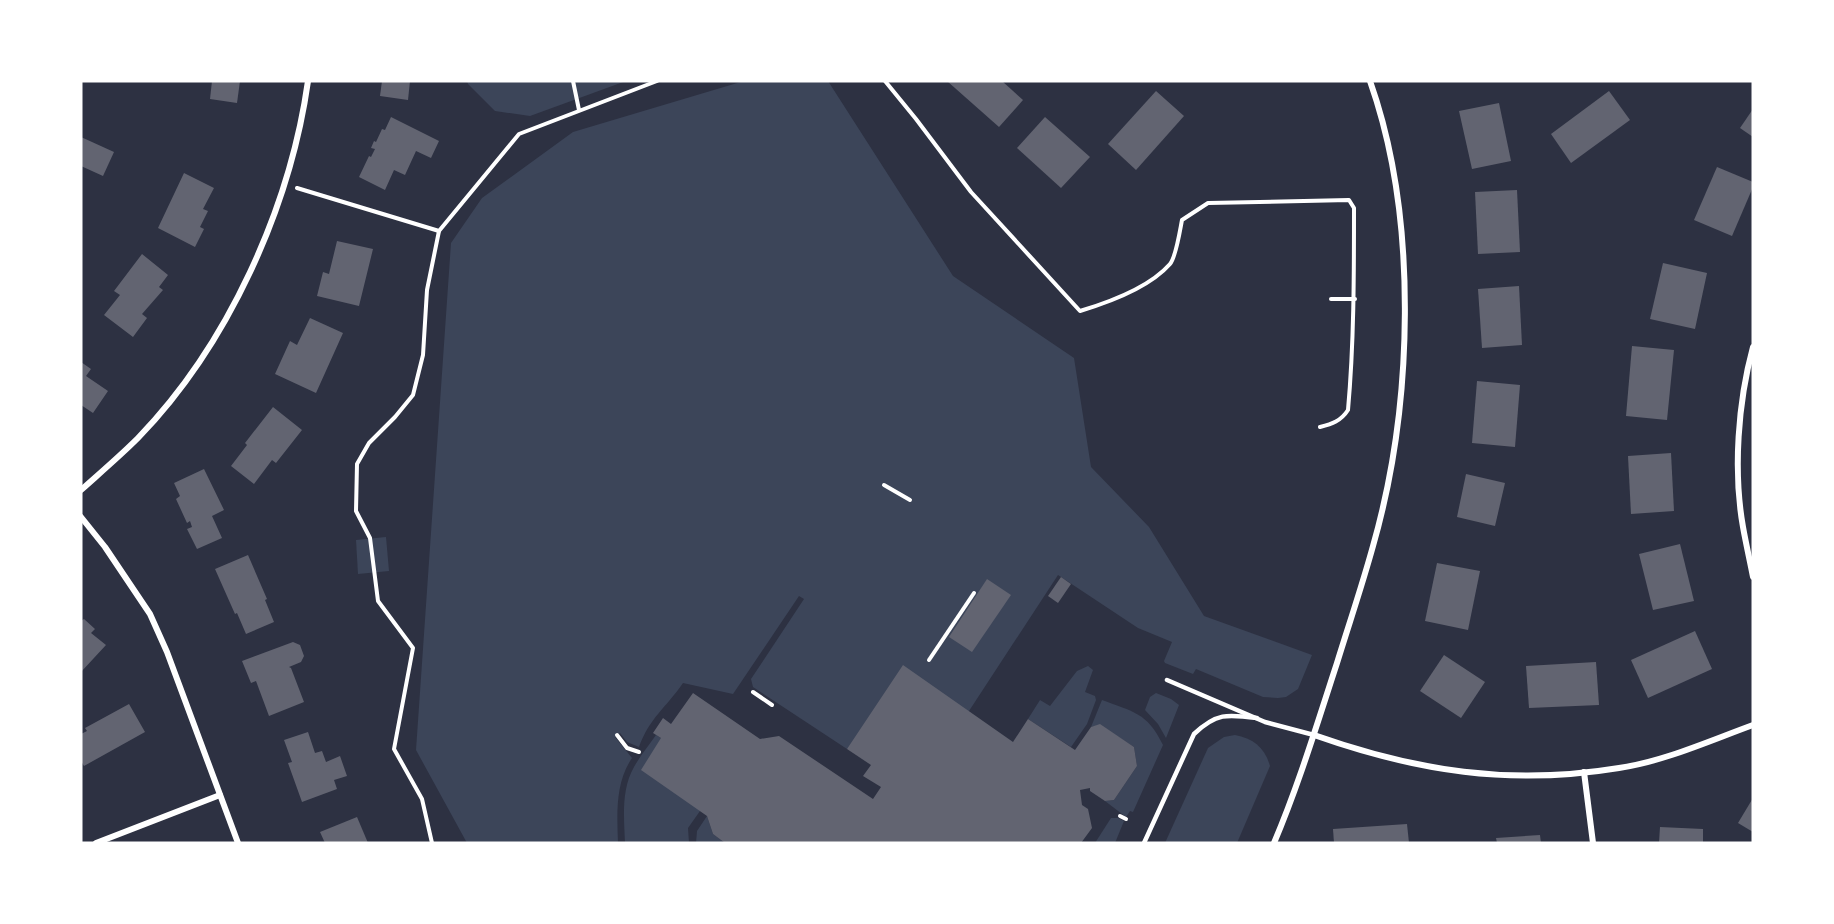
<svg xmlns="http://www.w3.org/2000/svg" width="1834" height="924" viewBox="0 0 1834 924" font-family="Figtree,sans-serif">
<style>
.green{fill:#3c4559}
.building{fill:#626471}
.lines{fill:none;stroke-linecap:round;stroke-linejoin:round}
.path{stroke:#fff;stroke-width:4}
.service{stroke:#fff;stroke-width:4.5}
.minor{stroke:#fff;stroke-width:6}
</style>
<rect width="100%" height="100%" fill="#2d3142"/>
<!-- green -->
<g class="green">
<polygon points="467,81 626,81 530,116 495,111 468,84"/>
<path d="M744,81H828L953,276L1074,358L1091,467L1149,527L1204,616L1312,655L1298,689L1286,697L1278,698L1263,697L1196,669L1193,674L1165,663L1164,661L1172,642L1138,628L1058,575L969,711L847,749L753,687L751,679L804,599L799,596L733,694L683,683C666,708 650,717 639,747L627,742L620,733L615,737L632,758C615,783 617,814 618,843H467L416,750L451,243L482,198L573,132Z"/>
<polygon points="386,537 389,571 358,574 356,540"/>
<polygon points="1088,666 1093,670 1085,692 1095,696 1096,700 1087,724 1071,747 1028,719 1040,700 1050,706 1077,671"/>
<polygon points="1156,693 1171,699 1179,705 1166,738 1158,724 1145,710 1150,697"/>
<path d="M1102,700C1133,712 1147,712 1163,745L1133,812L1130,811L1126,817L1105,801L1114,800L1137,766L1134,747L1100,725L1091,727Z"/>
<path d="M656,735L661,738L700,811L688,828L689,843H625C624,817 621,790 634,767C640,756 649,745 656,735Z"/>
<path d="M1235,735C1253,738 1265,748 1270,766L1237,843H1165L1208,748L1224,737Z"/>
<polygon points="707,816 713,834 725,843 696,843 697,831"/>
<polygon points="1111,818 1118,818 1124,821 1115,843 1095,843"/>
</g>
<!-- building -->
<g class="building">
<polygon points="212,81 240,81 237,103 210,99"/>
<polygon points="382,81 410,81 408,100 380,96"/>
<polygon points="947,81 1002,81 1023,100 999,127"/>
<polygon points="1156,91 1184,116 1136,170 1108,144"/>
<polygon points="1609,91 1630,120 1571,163 1551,134"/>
<polygon points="1499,103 1511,161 1472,169 1459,111"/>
<polygon points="1753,109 1753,137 1740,128"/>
<polygon points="391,117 439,141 431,158 416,151 405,175 394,170 385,190 359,177 369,156 371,157 375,149 371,148 374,141 376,142 382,129 385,130"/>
<polygon points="1045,117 1090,157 1061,188 1017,148"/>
<polygon points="81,137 114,152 103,176 81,166"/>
<polygon points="1717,167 1753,182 1753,187 1732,236 1694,220"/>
<polygon points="184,173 214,188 203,209 208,211 200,227 204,229 195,247 158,228"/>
<polygon points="1517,190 1520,252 1478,254 1475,192"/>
<polygon points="337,241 373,249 359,306 317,296 323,272 329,274"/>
<polygon points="142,254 168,275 159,287 163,290 142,314 147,318 133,337 104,315 120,295 114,291"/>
<polygon points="1663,263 1707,273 1695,329 1650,319"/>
<polygon points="1519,286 1522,345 1482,348 1478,289"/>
<polygon points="310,318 343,333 316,393 275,374 290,341 297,345"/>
<polygon points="1632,346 1674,350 1667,420 1626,416"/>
<polygon points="81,362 91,369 86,376 108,391 93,413 81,405"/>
<polygon points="1477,381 1520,385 1515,447 1472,443"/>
<polygon points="273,407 302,430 276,463 272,460 254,484 231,466 247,445 245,443"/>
<polygon points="1671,453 1674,511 1631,514 1628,456"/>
<polygon points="204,469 224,510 212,516 222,538 197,549 187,529 192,527 190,521 187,523 176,499 180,496 174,483"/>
<polygon points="1466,474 1505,483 1495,526 1457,517"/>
<polygon points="1680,544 1694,601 1653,610 1639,554"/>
<polygon points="248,555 267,599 265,600 274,622 246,634 237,613 235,614 215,569"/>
<polygon points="1437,563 1480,571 1468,630 1425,621"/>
<polygon points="1061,577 1071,584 1058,603 1048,596"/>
<polygon points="987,579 1011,595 972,652 949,637"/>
<polygon points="84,619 95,629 91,633 106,645 81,672 81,621"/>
<polygon points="1695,631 1712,669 1648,698 1631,660"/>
<polygon points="293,642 300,645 304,656 301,662 289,667 291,668 304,702 269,716 256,681 251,683 242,661"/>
<polygon points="1444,655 1485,682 1461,718 1420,691"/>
<polygon points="1596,662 1599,705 1529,708 1526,666"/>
<polygon points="903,665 1013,742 1028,719 1075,750 1091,727 1100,724 1134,747 1137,766 1114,800 1105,801 1090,791 1090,788 1080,790 1082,805 1088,809 1092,828 1081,843 725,843 713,834 707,816 641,770 661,738 653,733 663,718 671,724 693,693 760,739 779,736 873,799 881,787 863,776 871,765 847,749"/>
<polygon points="129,704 145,732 84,766 81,761 81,734 87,731 85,728"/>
<polygon points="308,732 315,753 322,751 326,762 340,756 347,776 334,780 337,789 302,802 288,763 292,762 284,740"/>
<polygon points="1753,798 1753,832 1738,823"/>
<polygon points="357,817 368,843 325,843 320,832"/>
<polygon points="1407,824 1409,843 1334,843 1333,829"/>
<polygon points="1660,827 1703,829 1703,843 1659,843"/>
<polygon points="1540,835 1541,843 1497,843 1496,838"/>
</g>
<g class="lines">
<!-- path -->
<g class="path">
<polyline points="573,81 579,110"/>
<path d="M885,81L916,119L971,192L1080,311C1110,302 1149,288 1170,264C1176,257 1180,230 1182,220L1208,203L1349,200L1354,208C1354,276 1354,343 1348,410C1341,421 1332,424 1320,427"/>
<polyline points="297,188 439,231 519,134 657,81"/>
<polyline points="1331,299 1355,299"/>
<polyline points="884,485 910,500"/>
<polyline points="929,660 974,593"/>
<polyline points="753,692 772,705"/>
<polyline points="617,735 627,748 639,752"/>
<polyline points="1120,816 1126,819"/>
<polyline points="432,843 422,799 394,749 413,648 378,601 370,538 356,511 357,464 369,443 395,417 413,395 423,355 427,290 439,231"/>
</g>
<!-- service -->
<g class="service">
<polyline points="1167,680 1265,722 1314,735"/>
<path d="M1144,843L1194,734C1216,713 1227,714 1257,718"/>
</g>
<!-- minor -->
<g class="minor">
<path d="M1753,347C1738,402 1733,471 1743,527C1746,544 1750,561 1753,577"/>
<path d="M81,490C100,473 120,456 138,438C228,345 290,208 308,81"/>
<polyline points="81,517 105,547 150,614 167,652 238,843"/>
<path d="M1314,735C1416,771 1510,786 1619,768C1665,761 1709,741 1753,725"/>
<polyline points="1584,772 1593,843"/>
<polyline points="96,843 220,795"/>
<path d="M1274,843C1299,784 1317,724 1337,663C1349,624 1362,586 1373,546C1413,406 1419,220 1370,81"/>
</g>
</g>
<!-- border -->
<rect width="1834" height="924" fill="none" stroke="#ffffff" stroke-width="165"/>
</svg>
